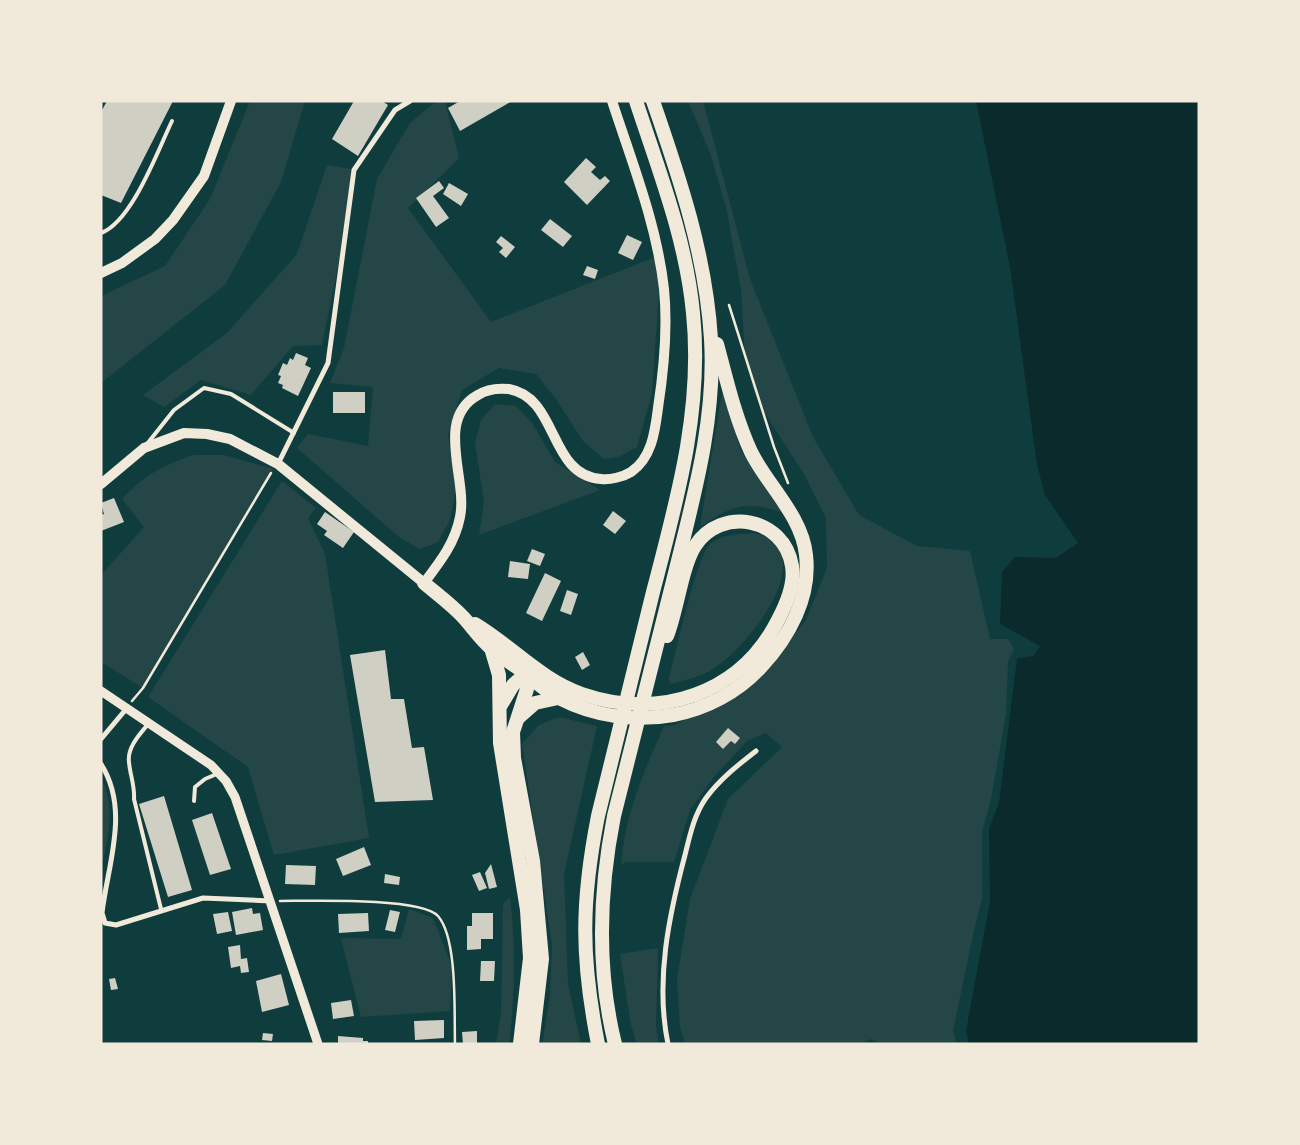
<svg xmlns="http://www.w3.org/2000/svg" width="1300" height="1145" viewBox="0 0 1300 1145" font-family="'Noto Sans',sans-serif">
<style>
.green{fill:#244646}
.water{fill:#0a2a2b}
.building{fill:#cfcfc3}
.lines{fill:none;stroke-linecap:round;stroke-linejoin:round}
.path{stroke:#f1e9da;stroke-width:2.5}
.service{stroke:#f1e9da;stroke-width:4}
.minor{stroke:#f1e9da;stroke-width:5}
.tertiary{stroke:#f1e9da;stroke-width:9}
.secondary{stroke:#f1e9da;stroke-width:10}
.trunk{stroke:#f1e9da;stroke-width:14}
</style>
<rect width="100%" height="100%" fill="#0f3d3e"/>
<!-- green -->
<g class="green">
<polygon points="250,101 305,101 281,182 225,285 101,383 101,296 165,266 210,199"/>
<polygon points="436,101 445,101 459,158 408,208 491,322 655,257 659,292 652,393 637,447 618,457 604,459 583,441 556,399 536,374 499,368 462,390 448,435 456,490 450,520 438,542 420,549 399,537 297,448 308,434 368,446 373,387 330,383 344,348 377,179 410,123"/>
<path d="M688,101H703L750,279L813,437L859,515L917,546L970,551L990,639H1008L1014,649L1008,661L1006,714L991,799L982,832V899L974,930L953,1031L957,1044H881L871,1039L861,1044H685L680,1027L677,980L690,899L728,799L782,747L766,733L747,741L714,777L690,810L674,862H627L621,864C625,815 644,771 664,726L674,725L704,711L774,661L806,620L827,568L826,518L804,474L760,406L753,389L745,357L741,289L726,207L710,153Z"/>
<polygon points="327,165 352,169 340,257 322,345 293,346 251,395 201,380 164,407 143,395 227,333 297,254"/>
<path d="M722,392L741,451L785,513C745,501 734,504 700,527Z"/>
<polygon points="495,404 516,406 532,423 555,462 600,490 479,535 484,502 475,443 481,420"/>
<path d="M193,455H224L274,469L143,688L101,662V575L144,527L122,499C144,475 162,466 193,455Z"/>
<polygon points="282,481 316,508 308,518 325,554 369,838 274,855 248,767 148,697"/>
<path d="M756,533C762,536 772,539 776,544C805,580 736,660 704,674C693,679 681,681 670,684L669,679C675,656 697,553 711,543C725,533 740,534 756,533Z"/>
<polygon points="559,717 597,726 564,874 568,984 581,1044 542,1044 550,996 552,945 522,744 539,725"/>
<path d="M101,778C117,806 107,842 101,871Z"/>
<path d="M510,897C516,948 515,993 509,1044H496L501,1014L503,904Z"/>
<polygon points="409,909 433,918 452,967 450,1011 361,1017 341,938 401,939"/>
<polygon points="658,948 656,1026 659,1044 637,1044 631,1025 620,954"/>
</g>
<!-- water -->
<polygon class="water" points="976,101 1199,101 1199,1044 969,1044 966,1031 990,901 989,828 999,803 1017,658 1034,656 1040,646 1000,624 1002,572 1015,557 1056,558 1078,543 1045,495 1037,465 1010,267"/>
<!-- building -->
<g class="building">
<polygon points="107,101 173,101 121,203 101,195 101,112"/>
<polygon points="354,101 382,101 388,105 358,156 332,139"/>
<polygon points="460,101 512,101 460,131 448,108"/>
<polygon points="586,158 596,167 591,172 600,180 605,176 610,181 587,205 564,182"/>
<polygon points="439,181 444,188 433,196 449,218 436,227 416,198"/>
<polygon points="449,183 468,194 461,206 443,194"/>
<polygon points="550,219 572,236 563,247 541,230"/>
<polygon points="627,235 642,242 633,260 618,253"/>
<polygon points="501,236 515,247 506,258 499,252 503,248 496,242"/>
<polygon points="587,266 598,270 595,279 583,275"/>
<polygon points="296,353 308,358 305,365 311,368 298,396 282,388 283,385 278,383 281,376 278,375 283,363 287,365 290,358 293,360"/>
<rect x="333" y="392" width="32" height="21"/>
<polygon points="114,498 124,522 101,531 101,515 104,514 101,503"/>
<polygon points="613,511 626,521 615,534 603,525"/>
<polygon points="325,512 354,532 343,548 324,535 327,531 317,524"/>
<polygon points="532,549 545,554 540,566 527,561"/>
<polygon points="510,561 530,564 528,579 508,577"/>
<polygon points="545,573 561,581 542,621 526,613"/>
<polygon points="567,590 578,594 571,615 560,611"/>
<polygon points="385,650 391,699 404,699 412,748 424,747 433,800 375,802 350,655"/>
<polygon points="583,652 590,665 582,670 575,657"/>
<polygon points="728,728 740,738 735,744 731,741 723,749 716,742"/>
<polygon points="164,796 192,890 168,897 139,804"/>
<polygon points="212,813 231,869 210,875 192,820"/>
<polygon points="364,847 371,865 343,876 336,859"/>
<polygon points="491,864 497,887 489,889 485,873"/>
<polygon points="286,865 316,866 315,885 285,884"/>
<polygon points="480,872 487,888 479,891 472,875"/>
<polygon points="385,874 400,877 399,885 384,883"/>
<polygon points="252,908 253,914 260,913 263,930 236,935 232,912"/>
<polygon points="390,910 400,912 395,932 385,930"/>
<polygon points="228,912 232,931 217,934 213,914"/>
<polygon points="368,913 369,931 339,933 338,914"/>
<polygon points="472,913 493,913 493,939 481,939 481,949 467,950 467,926 472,926"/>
<polygon points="240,945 241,959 247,958 249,972 241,973 240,966 231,968 228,947"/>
<polygon points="481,961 495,961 494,981 480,981"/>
<polygon points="281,974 289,1005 262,1012 256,981"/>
<polygon points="115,978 118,989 111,990 109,979"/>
<polygon points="351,1000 354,1016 333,1019 331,1003"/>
<polygon points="444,1020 444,1038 415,1040 414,1021"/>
<polygon points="477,1031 477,1043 463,1044 462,1032"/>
<polygon points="263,1033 273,1034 272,1041 262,1040"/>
<polygon points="338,1036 363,1038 363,1041 368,1041 368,1044 338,1044"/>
</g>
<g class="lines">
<!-- path -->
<g class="path">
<polyline points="729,305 774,447 788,483"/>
<polyline points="132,701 143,688 271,473"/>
<path d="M280,901C309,901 421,897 438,916C458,939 454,1014 455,1044"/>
</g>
<!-- service -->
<g class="service">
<path d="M101,233C132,222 158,150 172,121"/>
<polyline points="147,444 174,410 204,388 231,394 294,433"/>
<path d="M149,723C140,734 127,747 129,762C130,775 135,786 134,799L161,909"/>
<polyline points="194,801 195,787 205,779 219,773"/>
</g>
<!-- minor -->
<g class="minor">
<polyline points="278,464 328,363 354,170 395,110 410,101"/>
<polyline points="101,739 127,708"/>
<path d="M101,764C130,810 108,863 102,913L105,923L116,925L203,898L271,901"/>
<path d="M668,1044C655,981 669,915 685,855C690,835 694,815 706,798C720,779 738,765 756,751"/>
</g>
<!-- tertiary -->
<polyline class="tertiary" points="101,691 211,765 226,781 235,797 318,1044"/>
<!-- secondary -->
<g class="secondary">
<polyline points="101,273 122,263 155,239 173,220 204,176 231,101"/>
<path d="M101,484L144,448L184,433L207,434L230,439L278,464L424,583C440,562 455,543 460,517C468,479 434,419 478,395C487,389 499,388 509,389C559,398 548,475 601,479C610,480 623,477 631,472C652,458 655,431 658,408C664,369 668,329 664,289C657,225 632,162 612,101"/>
</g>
<!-- trunk -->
<g class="trunk">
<path d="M424,583C437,594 452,605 464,618C473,628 481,640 492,649C502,658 514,665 525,673C536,682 546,692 559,698C594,716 634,722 673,715C706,709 738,692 761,667C789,637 811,597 806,555C802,516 768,486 751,452C735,417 727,381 717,344"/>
<path d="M475,624C512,646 541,680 582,694C659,720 740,695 778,620C786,605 795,583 792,566C784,517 721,506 695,546C682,566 677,611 667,636"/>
<polyline points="491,648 499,675 500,743 527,910 530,958 520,1044"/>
<polyline points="526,674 527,689 513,732 514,758 533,861 542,959 532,1044"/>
<polyline points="501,705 513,685 532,668"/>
<polyline points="518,718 535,703 558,698"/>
<path d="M598,1044C581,958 581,902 598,816C616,741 635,667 653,592C677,500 703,409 693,313C686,239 659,171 636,101"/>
<path d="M615,1044C596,967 599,892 614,816C634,736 654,657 674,577C693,499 716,421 711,339C706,256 680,179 653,101"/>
</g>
</g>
<!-- border -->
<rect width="1300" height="1145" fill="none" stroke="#f1e9da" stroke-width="205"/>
</svg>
